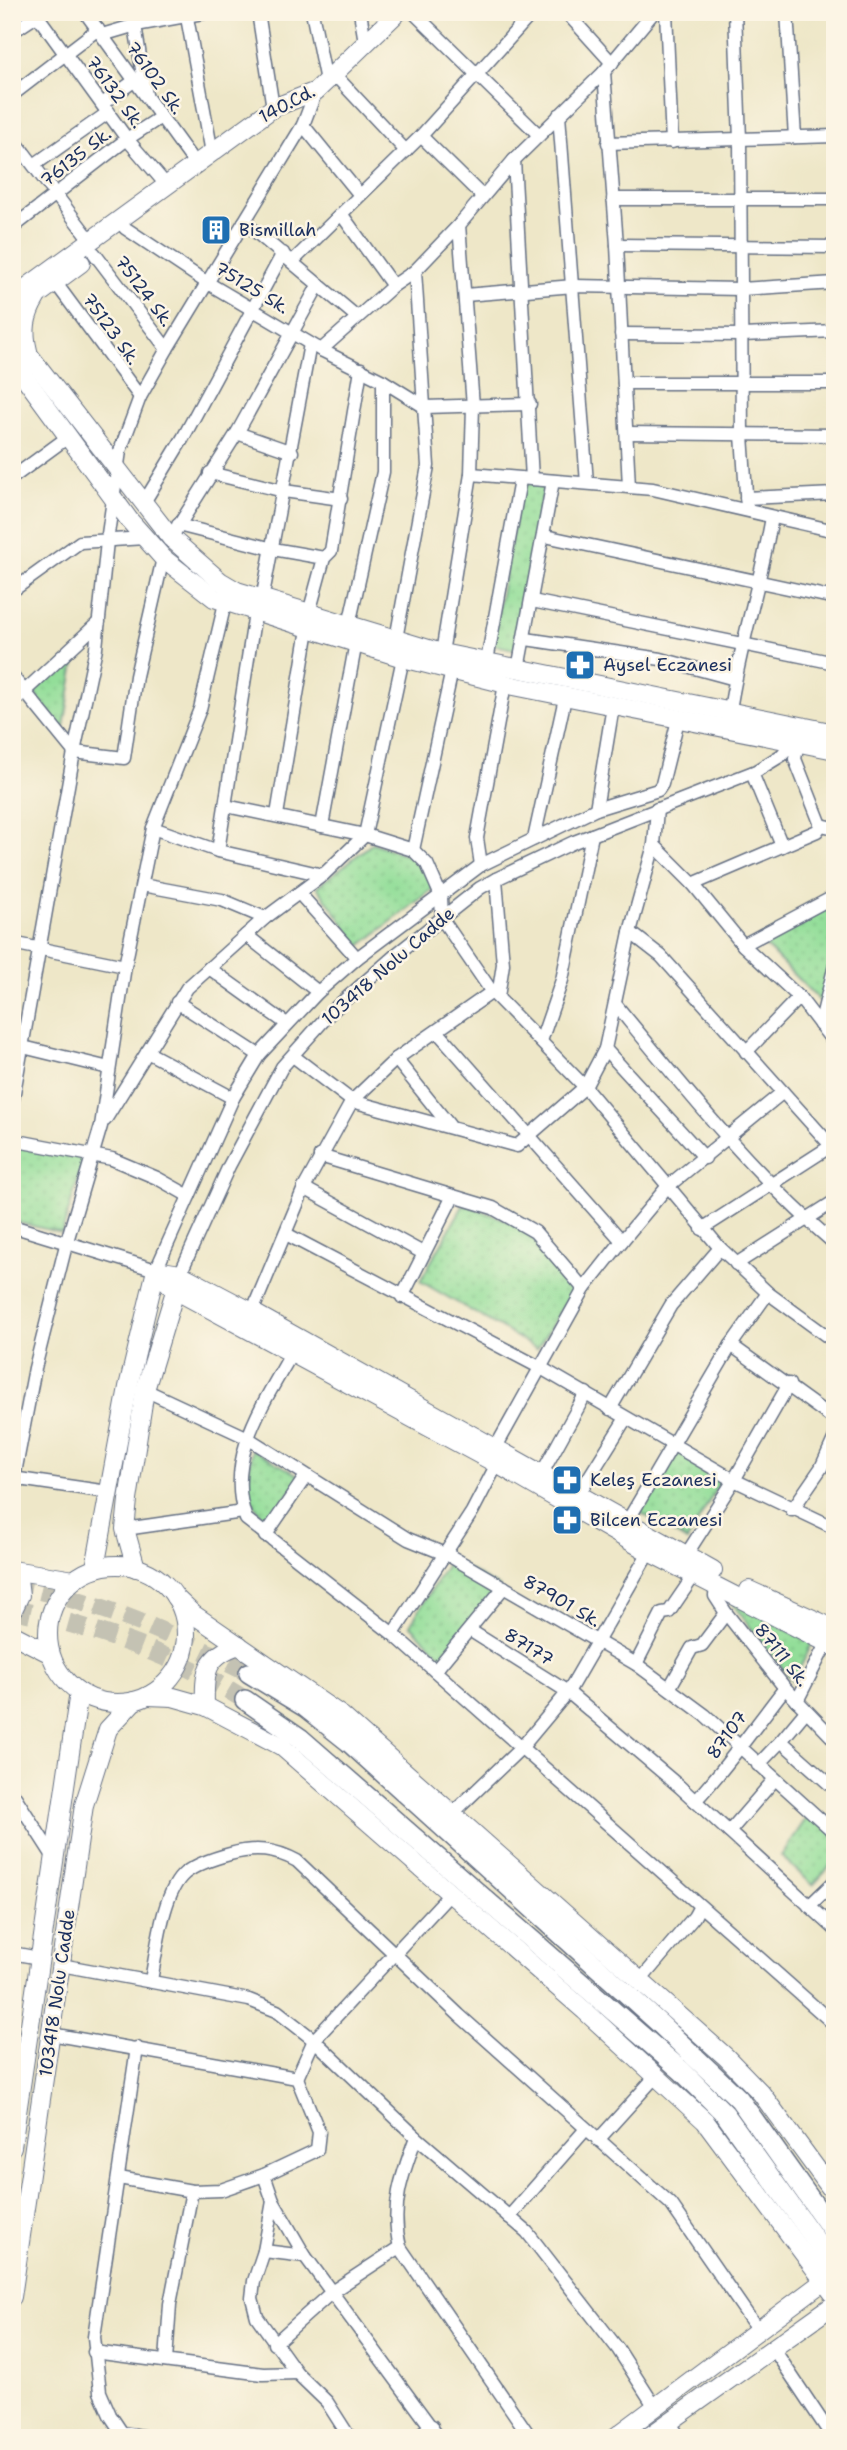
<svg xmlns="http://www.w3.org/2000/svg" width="847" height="2450" viewBox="0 0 847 2450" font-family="'Shantell Sans',sans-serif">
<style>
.grass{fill:url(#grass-dots);stroke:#57867c;stroke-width:2}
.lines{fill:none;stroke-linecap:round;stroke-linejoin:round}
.primary-tunnel{stroke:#c4c2b3;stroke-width:19;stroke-dasharray:19 10;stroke-linecap:butt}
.street-casing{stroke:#656f83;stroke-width:15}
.secondary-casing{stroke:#656f83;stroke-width:20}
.primary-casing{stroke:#656f83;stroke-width:22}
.street{stroke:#fff;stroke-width:12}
.secondary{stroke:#fff;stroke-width:18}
.primary{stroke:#fff;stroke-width:19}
.labels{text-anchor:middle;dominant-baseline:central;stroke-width:5;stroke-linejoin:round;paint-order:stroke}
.street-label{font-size:18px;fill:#1b2f5e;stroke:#fcf5e5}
.poi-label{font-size:18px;fill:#1b2f5e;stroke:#fcf5e5;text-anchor:start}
</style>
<defs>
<pattern id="grass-dots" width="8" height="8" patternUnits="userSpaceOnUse" patternTransform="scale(1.75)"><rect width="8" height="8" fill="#93de99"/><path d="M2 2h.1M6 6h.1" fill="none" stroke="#7ebf86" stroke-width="1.8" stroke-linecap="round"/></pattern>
</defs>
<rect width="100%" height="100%" fill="#fcf5e5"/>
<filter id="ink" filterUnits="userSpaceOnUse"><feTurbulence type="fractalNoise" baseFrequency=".0143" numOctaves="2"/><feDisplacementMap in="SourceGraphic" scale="14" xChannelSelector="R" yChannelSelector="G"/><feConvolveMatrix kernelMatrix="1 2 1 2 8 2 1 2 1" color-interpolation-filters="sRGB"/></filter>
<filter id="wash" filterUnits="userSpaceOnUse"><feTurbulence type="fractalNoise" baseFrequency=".00686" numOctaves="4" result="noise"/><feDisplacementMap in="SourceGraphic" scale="28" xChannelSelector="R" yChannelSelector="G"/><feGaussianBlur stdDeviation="1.57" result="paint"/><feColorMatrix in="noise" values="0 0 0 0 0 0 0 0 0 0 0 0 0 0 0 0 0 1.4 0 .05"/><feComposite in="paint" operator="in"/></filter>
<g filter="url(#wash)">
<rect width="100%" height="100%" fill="#eee7c8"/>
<!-- grass -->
<g class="grass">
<polygon points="522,479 545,480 516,650 492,644"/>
<polygon points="77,651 63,732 34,692"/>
<polygon points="373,843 415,858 435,887 360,946 317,887"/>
<polygon points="835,899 835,947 821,1002 758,939"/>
<polygon points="12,1144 85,1156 62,1233 12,1221"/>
<polygon points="464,1204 517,1224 562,1267 574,1290 537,1349 420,1281"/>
<polygon points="252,1449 302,1477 266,1522 247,1493"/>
<polygon points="674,1450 722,1478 687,1541 638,1511"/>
<polygon points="450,1559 499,1587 445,1659 410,1625"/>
<polygon points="731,1602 813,1642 793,1682"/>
<polygon points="810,1813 835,1836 835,1861 813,1885 781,1856"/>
</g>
</g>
<g filter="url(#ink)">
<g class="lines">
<!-- primary-tunnel -->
<g class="primary-tunnel">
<path d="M12,1585C98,1600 172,1634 249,1673"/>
<path d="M12,1609C94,1627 175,1654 245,1700"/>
</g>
<!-- street casing -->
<g class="street-casing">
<g id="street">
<polyline points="85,12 196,165"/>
<polyline points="133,12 146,95"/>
<polyline points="186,12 212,153"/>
<polyline points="258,12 273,108"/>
<polyline points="312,12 326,81"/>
<polyline points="360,12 365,42"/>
<polyline points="413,12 539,135"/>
<polyline points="566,12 612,63"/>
<polyline points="666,12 672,142"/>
<polyline points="735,12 740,139 742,435 747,508"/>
<polyline points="787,12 795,137"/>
<polyline points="37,15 127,139 168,187"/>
<polyline points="12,32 41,13"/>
<polyline points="102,35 136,25 208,12"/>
<polyline points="604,72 617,245 629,487"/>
<polyline points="333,73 406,151"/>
<polyline points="12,95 98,29"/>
<polyline points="102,104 134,81"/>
<polyline points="559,115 587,483"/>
<polyline points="303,125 360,195"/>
<polyline points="421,136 481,195"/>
<polyline points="12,137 91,241"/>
<polyline points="608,143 835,136"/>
<polyline points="514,160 532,479"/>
<polyline points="34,165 109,112"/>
<polyline points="613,199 835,199"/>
<polyline points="342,215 393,286"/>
<polyline points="244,222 357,317"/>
<polyline points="12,228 127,139 161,117"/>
<polyline points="125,228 206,282 321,350 393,286 415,271 459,225 514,160 604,72 654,12"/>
<polyline points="617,245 835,247"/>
<polyline points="94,253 167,349"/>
<polyline points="293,261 421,136 533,12"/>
<polyline points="55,282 140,397"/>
<polyline points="465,295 574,286 741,289 835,283"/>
<polyline points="621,334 742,335 835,331"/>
<polyline points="321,350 383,381 425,407 530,404"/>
<polyline points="624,383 835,383"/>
<polyline points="237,433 292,452"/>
<polyline points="627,433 835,435"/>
<polyline points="210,473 284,491 341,499"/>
<polyline points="471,474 653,489 835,531"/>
<polyline points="12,478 68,437"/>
<polyline points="746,498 835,494"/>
<polyline points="143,504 183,438 283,253"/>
<polyline points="178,525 273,549 324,558"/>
<polyline points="545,536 835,598"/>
<polyline points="171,538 237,433 319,284"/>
<polyline points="12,591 80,542 145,538"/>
<polyline points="262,600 310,344"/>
<polyline points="532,601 835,663"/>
<polyline points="309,613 324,558 331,551 361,369"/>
<polyline points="349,625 383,472 383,381"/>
<polyline points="396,639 428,466 415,271"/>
<polyline points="526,639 661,659 735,679"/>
<polyline points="442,653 471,474 473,406 459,225"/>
<polyline points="487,661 520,480"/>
<polyline points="518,669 553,481"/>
<polyline points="12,676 74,752 124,758 136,676 163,558"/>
<polyline points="12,703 99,622"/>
<path d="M730,710C740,644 761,582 772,517"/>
<polyline points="798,742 795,759 821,825"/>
<polyline points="752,773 782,846"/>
<polyline points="226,806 365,835 413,850 427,864 441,896 442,919 492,992 585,1087 720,1248 768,1293 835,1342"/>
<polyline points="596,809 613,706"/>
<polyline points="277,815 308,629"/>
<polyline points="322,826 356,642"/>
<polyline points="153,828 218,851 323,875"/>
<polyline points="534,839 565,698"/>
<polyline points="654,845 693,884 743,945 799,997 835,1044"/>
<polyline points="413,850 452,670"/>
<polyline points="218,851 255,613"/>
<polyline points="481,865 477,838 505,684"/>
<polyline points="496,879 503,964 498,997"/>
<polyline points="693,884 817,831 821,825 835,828"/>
<polyline points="142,885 222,900 265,918"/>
<polyline points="299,893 357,958"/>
<polyline points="630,932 661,956 835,1150"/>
<polyline points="246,935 318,992"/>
<polyline points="12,943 125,966"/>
<polyline points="743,945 835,896"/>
<polyline points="209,968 287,1024"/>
<polyline points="177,1002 259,1055"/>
<path d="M616,1005C685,1089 752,1173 835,1244"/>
<polyline points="820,1025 835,965"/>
<polyline points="437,1031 622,1241"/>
<polyline points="541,1041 562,980 592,835"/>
<polyline points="23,1047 109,1068"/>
<polyline points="605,1049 705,1158"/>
<polyline points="147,1052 233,1098"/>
<polyline points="746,1052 799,997"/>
<polyline points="293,1056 352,1101 517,1146 585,1087 605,1049 630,932 654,845 657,809"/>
<polyline points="396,1059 449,1125"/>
<polyline points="12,1104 74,752 96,648 107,541 120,451 140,397 167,349 303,125 316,91"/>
<polyline points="105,1120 187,988 265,918 323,875 365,835 403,658"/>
<polyline points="12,1140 112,1159 157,1178 189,1196"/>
<polyline points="320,1156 493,1208 535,1232 584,1289"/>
<polyline points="304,1188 423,1253"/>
<polyline points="12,1226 156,1270 233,1098 259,1055 318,992 357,958 481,865 596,809 658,790 662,784 678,720"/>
<polyline points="702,1229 831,1146"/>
<polyline points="286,1234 541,1368 734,1480 835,1528"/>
<polyline points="736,1264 835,1201"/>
<polyline points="180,1274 229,1166 282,1067 331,1012 398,953 480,888 496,879 574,842 756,771 782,755 794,741"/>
<polyline points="402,1297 452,1198"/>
<polyline points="252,1312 304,1188 352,1101 396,1059 492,992"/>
<polyline points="731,1345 835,1420"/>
<path d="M293,1351C264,1403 224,1458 246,1519L393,1634L835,2025"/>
<polyline points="145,1390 246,1437 408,1539 450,1556 636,1664 705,1715 835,1833"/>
<polyline points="610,1409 671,1305 720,1248"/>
<polyline points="496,1447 584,1289 622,1241 667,1187 783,1092"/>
<polyline points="542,1473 586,1393"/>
<polyline points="12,1478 108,1492"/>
<polyline points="14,1478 35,1368 67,1241 101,1126 125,966 153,828 200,709 225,603"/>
<polyline points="578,1495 626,1418"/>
<polyline points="792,1510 821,1468 835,1437"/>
<polyline points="627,1522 731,1345 768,1293"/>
<polyline points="125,1529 243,1512"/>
<polyline points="265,1536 306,1476"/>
<polyline points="686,1555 734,1480 789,1384"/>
<polyline points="716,1585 715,1596 726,1613 785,1688 835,1740"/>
<polyline points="471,1631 568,1692 680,1787 835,1929"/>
<polyline points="393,1634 472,1512 497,1464"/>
<polyline points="636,1664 662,1613 669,1612 695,1574"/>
<polyline points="435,1671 504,1587"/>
<polyline points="670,1687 692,1648 702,1645 726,1613"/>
<polyline points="797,1701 826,1644"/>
<polyline points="781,1741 806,1711"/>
<polyline points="758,1765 781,1741 835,1789"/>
<polyline points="12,1792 53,1856"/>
<path d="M695,1801C728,1766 755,1726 785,1688"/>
<polyline points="451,1815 522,1747 568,1692 649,1552"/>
<polyline points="729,1832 774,1780"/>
<polyline points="809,1906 835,1881"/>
<polyline points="12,1953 39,1958"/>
<polyline points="61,1965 249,2000 277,2011 314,2040 416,2137 527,2232 618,2349 655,2407"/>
<path d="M151,1980C157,1951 162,1892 185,1873C198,1863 215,1858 230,1854C255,1847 275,1849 297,1861L459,2015L671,2204L758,2330"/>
<polyline points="639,1982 694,1917 700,1906"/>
<polyline points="51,2034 297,2078 319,2132 317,2150 264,2175 221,2190 192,2191 119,2178"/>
<polyline points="297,2078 314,2040 450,1894"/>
<path d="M416,2137C402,2175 390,2207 400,2247L531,2438"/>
<polyline points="598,2140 656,2076"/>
<polyline points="264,2175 273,2201 305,2256 439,2438"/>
<polyline points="273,2201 264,2251 254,2281 252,2298 257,2317 297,2373 327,2402 350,2438"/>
<polyline points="509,2217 586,2129"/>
<polyline points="264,2251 305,2256"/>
<polyline points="274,2344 333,2291 400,2247"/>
<polyline points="773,2348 833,2438"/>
<polyline points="94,2352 263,2374 297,2373"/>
<polyline points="166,2361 170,2304 192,2191"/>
<polyline points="669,2422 680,2438"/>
<polyline points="122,2433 155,2438"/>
<polyline points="121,2438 122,2433 110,2415 100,2392 94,2337 137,2048"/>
<polyline points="414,2438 432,2426"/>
</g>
</g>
<!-- secondary casing -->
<g class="secondary-casing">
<g id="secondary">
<polyline points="12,298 273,108 316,91 398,12"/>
<polyline points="12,314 81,263"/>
<polyline points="12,333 171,538 220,581 237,591 442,653 835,733"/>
<path d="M28,351C23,331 25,316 36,298"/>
<polyline points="12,360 130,521 163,558 214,598 403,658 514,686 835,750"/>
<polyline points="156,1270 175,1290 497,1464 649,1552 835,1647"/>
<polyline points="156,1270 180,1274 252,1312 713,1570"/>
<circle cx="117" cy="1634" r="69"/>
<polyline points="95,1568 128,1387 156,1270"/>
<polyline points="136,1568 125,1529 128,1500 145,1390 179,1278"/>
<polyline points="12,1570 74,1580"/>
<polyline points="12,1574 18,1579 20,1595 12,1612"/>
<polyline points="749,1590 835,1629"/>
<polyline points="175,1597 193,1614 342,1716 726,2057 761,2093 835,2194"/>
<polyline points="12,1634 49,1653"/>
<polyline points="148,1696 173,1697 205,1706 281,1746 585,2011 705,2121 835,2296"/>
<path d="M205,1706C204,1673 205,1656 239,1645"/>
<polyline points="12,2147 79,1692"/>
<polyline points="12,2297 84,1805 108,1729 134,1701"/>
<polyline points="614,2438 824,2281"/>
<polyline points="647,2438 835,2304"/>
</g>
</g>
<!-- primary casing -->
<g class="primary-casing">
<g id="primary">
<polyline points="249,1673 305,1707 349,1742 659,2023 739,2099 835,2234"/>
<polyline points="245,1700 300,1738 682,2071 725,2114 835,2267"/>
</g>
</g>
<!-- street -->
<use href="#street" class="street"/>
<!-- secondary -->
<use href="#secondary" class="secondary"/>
<!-- primary -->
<use href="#primary" class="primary"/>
</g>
</g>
<!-- icons -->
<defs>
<g id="building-square" transform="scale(1.575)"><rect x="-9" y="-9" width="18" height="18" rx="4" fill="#1f6fb2" stroke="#fcf5e5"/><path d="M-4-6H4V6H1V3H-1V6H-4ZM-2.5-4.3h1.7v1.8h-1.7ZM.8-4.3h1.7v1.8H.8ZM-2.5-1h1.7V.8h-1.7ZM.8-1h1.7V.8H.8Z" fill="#fff"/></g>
<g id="pharmacy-square" transform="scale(1.575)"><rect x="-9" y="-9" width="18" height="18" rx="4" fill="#1f6fb2" stroke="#fcf5e5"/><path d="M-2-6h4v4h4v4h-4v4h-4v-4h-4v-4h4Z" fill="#fff"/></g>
</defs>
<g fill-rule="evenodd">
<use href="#building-square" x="216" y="230"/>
<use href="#pharmacy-square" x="580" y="665"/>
<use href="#pharmacy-square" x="567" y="1480"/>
<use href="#pharmacy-square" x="567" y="1520"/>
</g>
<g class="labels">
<!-- street labels -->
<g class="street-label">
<text transform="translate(155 78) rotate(54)">76102 Sk.</text>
<text transform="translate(115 92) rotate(54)">76132 Sk.</text>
<text transform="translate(287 104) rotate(-28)">140.Cd.</text>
<text transform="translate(76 157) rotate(-38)">76135 Sk.</text>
<text transform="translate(252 288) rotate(31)">75125 Sk.</text>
<text transform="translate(144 291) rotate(53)">75124 Sk.</text>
<text transform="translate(111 329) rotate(54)">75123 Sk.</text>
<text transform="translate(388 966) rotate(-41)">103418 Nolu Cadde</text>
<text transform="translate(562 1601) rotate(30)">87901 Sk.</text>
<text transform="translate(529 1647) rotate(32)">87177</text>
<text transform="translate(782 1655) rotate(51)">87111 Sk.</text>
<text transform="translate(727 1735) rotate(-54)">87107</text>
<text transform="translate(57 1993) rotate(-82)">103418 Nolu Cadde</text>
</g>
<!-- poi labels -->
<g class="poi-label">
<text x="239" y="230">Bismillah</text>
<text x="603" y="665">Aysel Eczanesi</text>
<text x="590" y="1480">Keleş Eczanesi</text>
<text x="590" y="1520">Bilcen Eczanesi</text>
</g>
</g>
<!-- margin -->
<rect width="847" height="2450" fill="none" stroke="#fcf5e5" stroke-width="42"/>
</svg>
